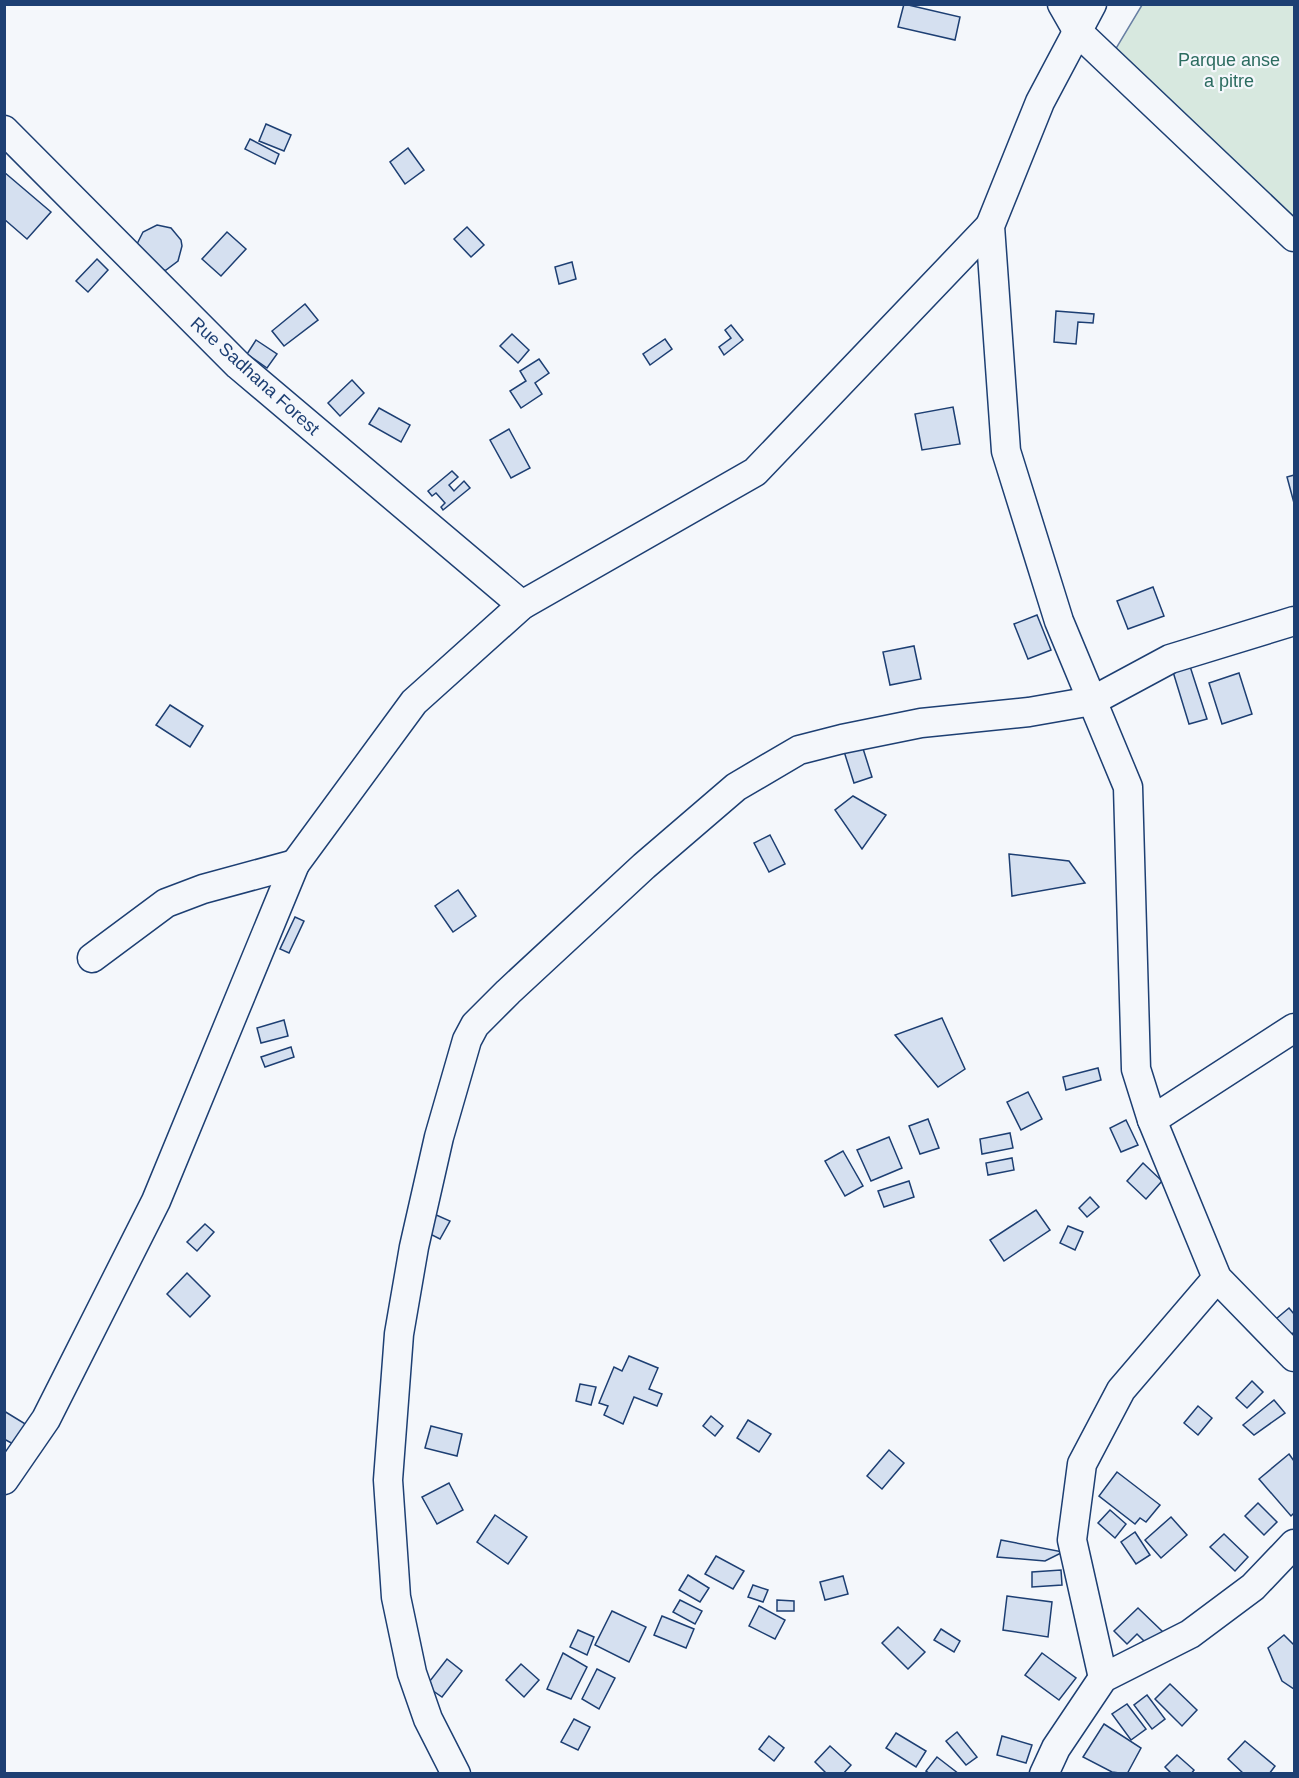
<svg xmlns="http://www.w3.org/2000/svg" width="1299" height="1778" viewBox="0 0 1299 1778" font-family="Helvetica,sans-serif">
<style>
.green{fill:#d7e8df;stroke:#687fa3;stroke-width:1.5}
.building{fill:#d5e0f0;stroke:#1d3f73;stroke-width:1.5}
.lines{fill:none;stroke-linecap:round;stroke-linejoin:round}
.street-casing{stroke:#1d3f73;stroke-width:31}
.street{stroke:#f4f7fb;stroke-width:28}
.labels{text-anchor:middle;dominant-baseline:central;stroke-width:4.5;stroke-linejoin:round;paint-order:stroke}
.park-label{font-size:18px;fill:#2c6c60;stroke:#f4f7fb}
.street-label{font-size:18px;fill:#1d3f73;stroke:#f4f7fb}
</style>
<rect width="100%" height="100%" fill="#f4f7fb"/>
<!-- green -->
<polygon class="green" points="1142,5 1294,5 1294,217 1112,55"/>
<!-- building -->
<g class="building">
<polygon points="904,4 960,17 955,40 898,27"/>
<polygon points="266,124 291,135 284,151 259,141"/>
<polygon points="250,139 279,154 275,164 245,149"/>
<polygon points="408,148 424,170 405,184 390,162"/>
<polygon points="4,172 51,212 27,239 4,219"/>
<polygon points="157,225 171,228 181,240 182,246 178,261 166,270 159,271 136,246 143,232"/>
<polygon points="467,227 484,245 471,257 454,239"/>
<polygon points="227,232 246,249 221,276 202,259"/>
<polygon points="97,259 108,270 88,292 76,281"/>
<polygon points="572,262 576,279 559,284 555,267"/>
<polygon points="305,304 318,320 284,346 272,331"/>
<polygon points="1056,311 1094,314 1093,323 1078,322 1076,344 1054,342"/>
<polygon points="731,325 743,340 724,355 719,347 731,338 725,330"/>
<polygon points="512,334 529,350 518,363 500,346"/>
<polygon points="665,339 672,349 650,365 643,354"/>
<polygon points="256,340 277,354 267,368 247,354"/>
<polygon points="539,359 549,373 535,383 542,394 521,408 510,391 526,381 520,371"/>
<polygon points="352,380 364,393 340,416 328,403"/>
<polygon points="953,407 960,444 922,450 915,414"/>
<polygon points="379,408 410,425 401,442 369,424"/>
<polygon points="509,429 530,468 511,478 490,440"/>
<polygon points="452,471 458,477 449,485 454,491 464,481 470,488 443,510 441,507 445,503 436,493 432,496 428,491"/>
<polygon points="1294,475 1294,503 1287,477"/>
<polygon points="1153,587 1164,616 1128,629 1117,601"/>
<polygon points="1037,615 1051,650 1028,659 1014,624"/>
<polygon points="914,646 921,679 890,685 883,652"/>
<polygon points="1187,657 1207,719 1189,724 1170,662"/>
<polygon points="1239,673 1252,714 1222,724 1209,683"/>
<polygon points="170,705 203,726 190,747 156,725"/>
<polygon points="860,739 872,777 854,783 842,745"/>
<polygon points="853,796 886,815 862,849 835,810"/>
<polygon points="770,835 785,864 769,872 754,843"/>
<polygon points="1009,854 1069,861 1085,883 1012,896"/>
<polygon points="458,890 476,916 453,932 435,906"/>
<polygon points="295,917 304,921 289,953 280,949"/>
<polygon points="942,1018 965,1069 938,1087 895,1035"/>
<polygon points="284,1020 288,1036 261,1043 257,1028"/>
<polygon points="291,1047 294,1057 265,1067 261,1057"/>
<polygon points="1098,1068 1101,1080 1066,1090 1063,1077"/>
<polygon points="1028,1092 1042,1119 1021,1130 1007,1102"/>
<polygon points="928,1119 939,1148 920,1154 909,1126"/>
<polygon points="1126,1120 1138,1145 1121,1152 1110,1128"/>
<polygon points="1010,1133 1013,1148 982,1154 980,1139"/>
<polygon points="889,1137 902,1168 871,1181 857,1150"/>
<polygon points="843,1151 863,1186 845,1196 825,1161"/>
<polygon points="1012,1158 1014,1170 988,1175 986,1163"/>
<polygon points="1143,1163 1162,1181 1146,1199 1127,1181"/>
<polygon points="909,1181 914,1197 884,1207 878,1191"/>
<polygon points="1090,1197 1099,1207 1087,1217 1079,1208"/>
<polygon points="1036,1210 1050,1230 1004,1261 990,1240"/>
<polygon points="434,1214 450,1221 440,1239 426,1232"/>
<polygon points="205,1224 214,1232 197,1251 187,1242"/>
<polygon points="1068,1226 1083,1232 1075,1250 1060,1243"/>
<polygon points="187,1273 210,1296 190,1317 167,1294"/>
<polygon points="1289,1308 1294,1314 1294,1332 1285,1341 1270,1324"/>
<polygon points="629,1356 658,1368 649,1389 662,1394 657,1406 634,1397 623,1424 604,1415 608,1406 599,1403 614,1367 622,1371"/>
<polygon points="1252,1381 1263,1392 1247,1408 1236,1398"/>
<polygon points="580,1384 596,1387 591,1405 576,1401"/>
<polygon points="1274,1400 1285,1413 1254,1435 1243,1425"/>
<polygon points="1198,1406 1212,1418 1198,1435 1184,1423"/>
<polygon points="4,1411 27,1425 15,1445 4,1439"/>
<polygon points="711,1416 723,1426 715,1436 703,1426"/>
<polygon points="748,1420 771,1434 759,1452 737,1438"/>
<polygon points="431,1426 462,1434 457,1456 425,1448"/>
<polygon points="889,1450 904,1463 882,1489 867,1476"/>
<polygon points="1289,1454 1294,1461 1294,1513 1291,1516 1259,1479"/>
<polygon points="1117,1472 1160,1505 1146,1522 1140,1518 1135,1524 1099,1496"/>
<polygon points="449,1483 463,1510 437,1524 422,1497"/>
<polygon points="1258,1503 1277,1522 1264,1535 1245,1516"/>
<polygon points="1110,1510 1126,1524 1115,1538 1098,1523"/>
<polygon points="495,1515 527,1537 508,1564 477,1542"/>
<polygon points="1171,1517 1187,1535 1161,1558 1145,1540"/>
<polygon points="1135,1532 1150,1555 1136,1564 1121,1542"/>
<polygon points="1224,1534 1248,1557 1235,1571 1210,1547"/>
<polygon points="1001,1540 1063,1552 1045,1561 997,1557"/>
<polygon points="716,1556 744,1571 733,1589 705,1574"/>
<polygon points="1061,1570 1062,1585 1032,1587 1032,1572"/>
<polygon points="688,1575 709,1588 700,1602 679,1590"/>
<polygon points="843,1576 848,1594 825,1600 820,1582"/>
<polygon points="753,1585 768,1590 763,1602 748,1597"/>
<polygon points="1007,1596 1052,1602 1048,1637 1003,1630"/>
<polygon points="680,1600 702,1611 695,1624 673,1612"/>
<polygon points="777,1600 794,1601 794,1611 777,1611"/>
<polygon points="759,1606 785,1620 775,1639 749,1626"/>
<polygon points="1138,1608 1163,1632 1149,1646 1137,1634 1127,1644 1114,1631"/>
<polygon points="612,1611 646,1627 629,1662 595,1645"/>
<polygon points="662,1616 694,1629 686,1648 654,1635"/>
<polygon points="898,1627 925,1652 908,1669 882,1643"/>
<polygon points="941,1629 960,1641 954,1652 934,1640"/>
<polygon points="578,1630 594,1637 587,1655 570,1647"/>
<polygon points="1284,1635 1294,1645 1294,1689 1282,1681 1268,1648"/>
<polygon points="563,1653 587,1667 571,1699 547,1689"/>
<polygon points="1042,1653 1076,1678 1059,1700 1025,1675"/>
<polygon points="447,1659 462,1671 442,1697 426,1686"/>
<polygon points="521,1664 539,1680 524,1697 506,1680"/>
<polygon points="597,1669 615,1678 599,1709 582,1699"/>
<polygon points="1170,1684 1197,1710 1182,1726 1155,1699"/>
<polygon points="1147,1695 1165,1719 1152,1729 1134,1705"/>
<polygon points="1127,1704 1146,1729 1131,1740 1112,1714"/>
<polygon points="574,1719 590,1727 578,1750 561,1742"/>
<polygon points="1104,1724 1141,1748 1127,1774 1112,1772 1083,1757"/>
<polygon points="957,1732 977,1757 966,1765 946,1741"/>
<polygon points="896,1733 926,1751 916,1767 886,1748"/>
<polygon points="769,1736 784,1748 774,1761 759,1749"/>
<polygon points="1002,1736 1032,1745 1026,1763 997,1755"/>
<polygon points="1245,1741 1275,1766 1269,1774 1244,1774 1228,1759"/>
<polygon points="830,1746 851,1765 843,1774 827,1774 815,1762"/>
<polygon points="1177,1755 1194,1770 1191,1774 1172,1774 1165,1767"/>
<polygon points="937,1757 959,1774 930,1774 926,1771"/>
</g>
<g class="lines">
<!-- street casing -->
<g class="street-casing">
<g id="street">
<polyline points="1062,4 1078,32 1294,237"/>
<polyline points="1092,4 1040,102 990,226 1006,451 1059,621 1128,787 1136,1069 1152,1120 1217,1278 1294,1357"/>
<polyline points="4,130 238,365 522,605"/>
<polyline points="92,958 166,903 203,889 295,864"/>
<polyline points="1152,1120 1294,1028"/>
<polyline points="4,1480 46,1419 156,1201 295,864 414,702 522,605 755,472 990,226"/>
<polyline points="1103,1678 1072,1540 1082,1464 1121,1390 1217,1278"/>
<polyline points="456,1774 428,1719 412,1673 396,1597 388,1480 399,1334 414,1247 439,1137 467,1040 475,1025 508,992 644,866 736,787 799,750 842,739 921,723 1029,712 1092,701 1170,659 1294,621"/>
<polyline points="1044,1774 1056,1748 1103,1678 1190,1634 1253,1587 1294,1544"/>
</g>
</g>
<!-- street -->
<use href="#street" class="street"/>
</g>
<g class="labels">
<!-- park labels -->
<g class="park-label">
<text x="1229" y="60">Parque anse<tspan x="1229" dy="21">a pitre</tspan></text>
</g>
<!-- street labels -->
<g class="street-label">
<text transform="translate(255 376) rotate(42)">Rue Sadhana Forest</text>
</g>
</g>
<!-- border -->
<rect width="1299" height="1778" fill="none" stroke="#1d3f73" stroke-width="12"/>
</svg>
